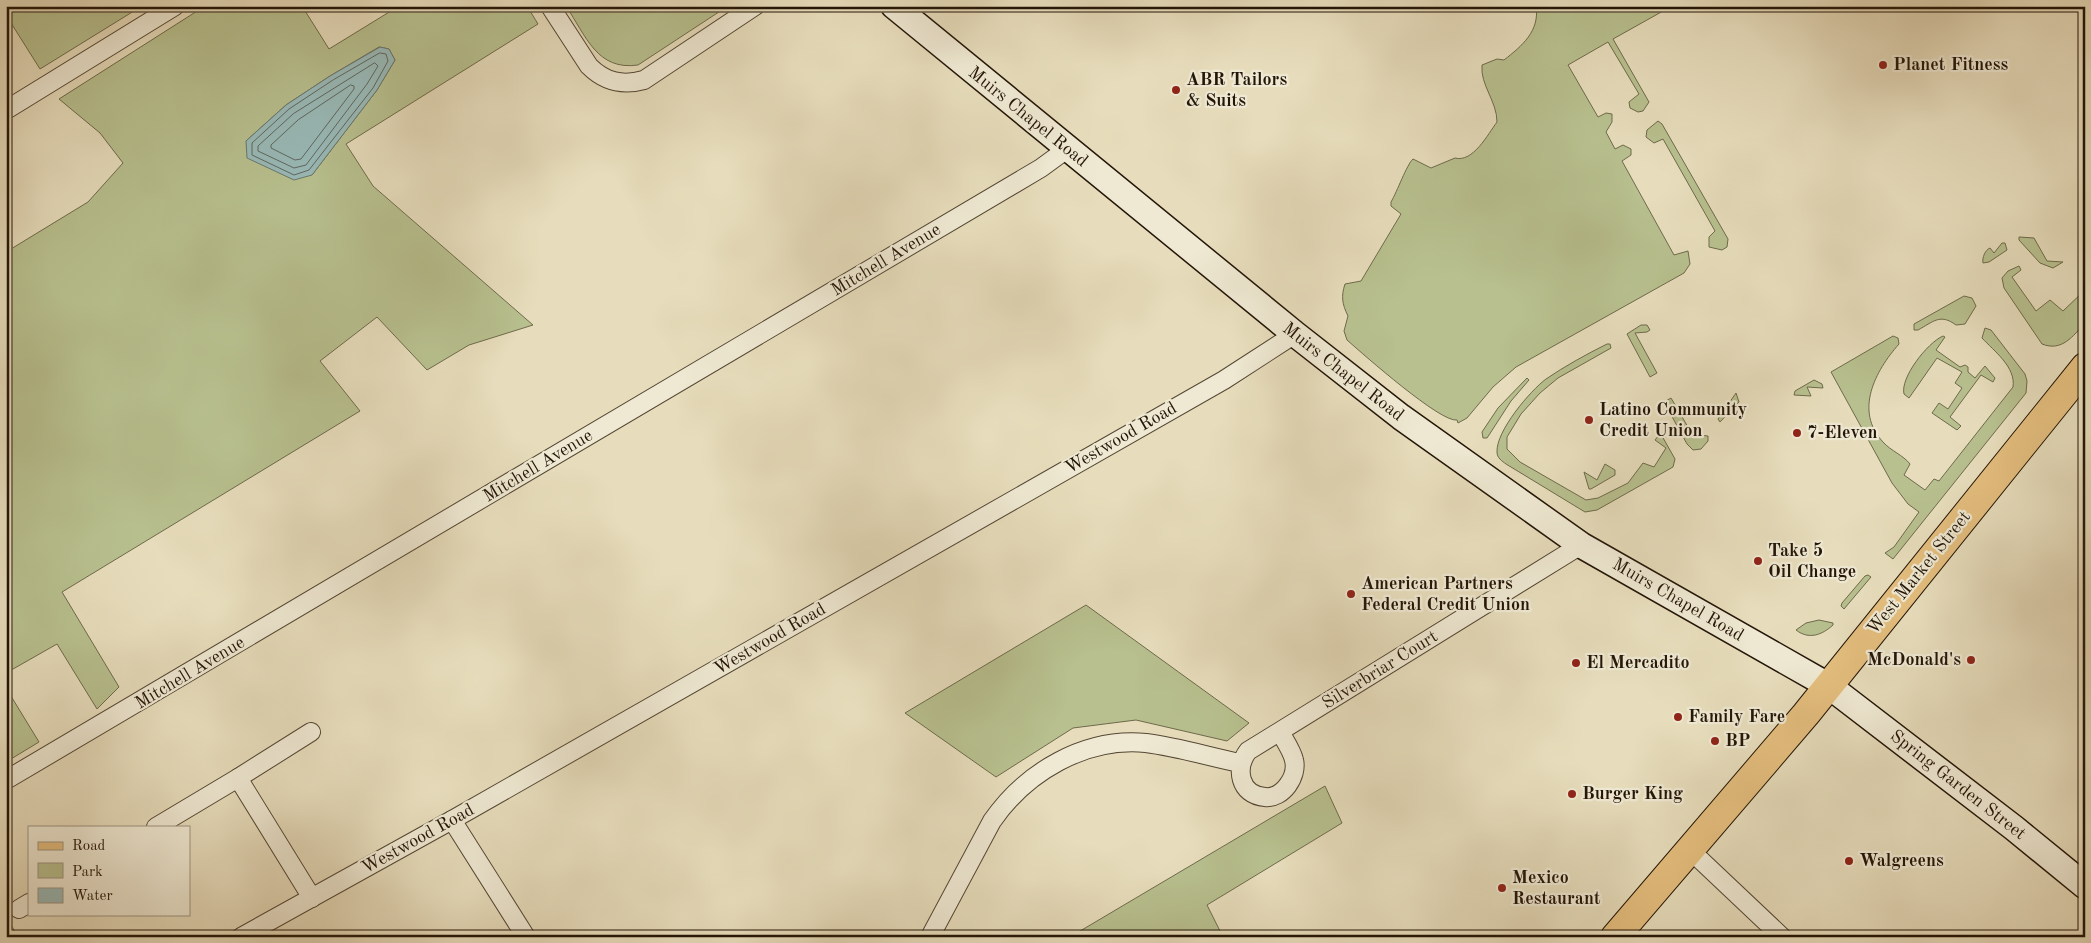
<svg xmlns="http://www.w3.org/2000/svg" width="2091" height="943" viewBox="0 0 2091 943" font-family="'Old Standard TT',serif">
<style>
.green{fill:#b8c08f;stroke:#6e6a4b;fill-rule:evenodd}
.water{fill:#99bab8;stroke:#6a7871}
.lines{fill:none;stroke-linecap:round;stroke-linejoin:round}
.shore{stroke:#5e6860;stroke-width:1}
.minor-casing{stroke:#544734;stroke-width:20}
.secondary-casing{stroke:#231507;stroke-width:28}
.primary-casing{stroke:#231507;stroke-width:30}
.minor{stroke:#efe9d3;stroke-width:18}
.secondary{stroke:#efe9d3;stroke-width:25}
.primary{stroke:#e4be7e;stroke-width:28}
.poi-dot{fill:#8f2418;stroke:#efe9d3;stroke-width:2}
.labels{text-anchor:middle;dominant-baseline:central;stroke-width:4.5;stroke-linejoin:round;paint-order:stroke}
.poi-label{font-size:18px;font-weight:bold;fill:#231507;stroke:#efe9d3;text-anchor:start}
.street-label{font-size:18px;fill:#231507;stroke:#efe9d3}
</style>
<rect width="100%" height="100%" fill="#e7ddbc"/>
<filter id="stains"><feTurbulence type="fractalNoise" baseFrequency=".004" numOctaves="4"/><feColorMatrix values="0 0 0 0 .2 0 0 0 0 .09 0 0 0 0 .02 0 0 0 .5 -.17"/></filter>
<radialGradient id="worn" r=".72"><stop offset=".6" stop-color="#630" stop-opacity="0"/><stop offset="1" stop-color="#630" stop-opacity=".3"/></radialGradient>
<!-- green -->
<g class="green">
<polygon points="6,6 142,6 40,69 6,15"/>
<path d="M205,6H302L329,49L399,6H527L538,24L346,144L373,186L533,325L469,345L427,370L377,317L320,361L360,411L62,592L119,687L97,709L57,644L6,673V252L88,202L123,163L100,133L59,99ZM379,47L389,49L395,60L377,90L312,175L246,141L286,105L330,76Z"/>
<path d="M566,6H728L638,65C597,71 586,36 566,6Z"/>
<path d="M1536,6H1672L1613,39L1649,102L1643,111L1638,112L1630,108L1629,102L1639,94L1608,42L1568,65L1598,117L1606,113L1612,114V122L1606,132L1615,149L1623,145L1631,149V155L1622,161L1674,255L1688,251L1690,264L1684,273L1516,367L1493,387L1467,418L1458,423L1457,420C1441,423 1364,355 1347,340L1344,331L1348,316C1342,304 1341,296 1345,284L1361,281L1401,214L1391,206V202C1397,192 1407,164 1413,159L1431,168L1455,158C1473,163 1488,134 1497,122C1497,101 1480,85 1482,65L1497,59L1504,60C1522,46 1540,31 1536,6Z"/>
<polygon points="1658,121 1662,124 1728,239 1727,247 1722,250 1709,247 1709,237 1715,231 1663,139 1654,143 1646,137 1647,130"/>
<polygon points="2019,237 2034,238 2047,261 2063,262 2053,268 2040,263 2019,240"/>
<path d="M2002,243H2005L2007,250L1989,262L1983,263C1982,258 1985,250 1990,248L1994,253Z"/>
<path d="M2019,266L2021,270L2012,277L2036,311L2050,300L2063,311L2085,290V323C2073,336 2062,352 2042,344L2004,288L2002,278L2008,271Z"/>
<path d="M1964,296L1972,298L1976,306L1965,324L1956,325C1940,313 1933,322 1918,330H1914V324Z"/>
<polygon points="1641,325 1647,325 1650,330 1647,332 1635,333 1657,373 1650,377 1627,334"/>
<path d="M1985,328L1991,330L2025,374L2027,381L2026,393L1893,559L1885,553L1894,547L1919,512L1908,504L1892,483L1831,372L1893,336L1898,338L1899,344C1875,371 1854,411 1883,442C1891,451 1903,455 1910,464L1904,475L1925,490L1934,479L1939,481L2013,387C2016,367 1994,351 1982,338Z"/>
<path d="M1943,336L1945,337L1936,350L1960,367L1965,365L1968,367V372L1975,378L1985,366L1995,378L1993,382L1981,375L1950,417L1961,426L1957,430L1932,413L1939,403L1948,409L1962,388L1955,383L1962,372L1937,358L1909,398L1904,394C1900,378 1927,343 1943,336Z"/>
<path d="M1607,344H1610L1611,348L1558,378L1540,393L1521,414L1507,437V449L1520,462L1586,500L1598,498L1628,483L1643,463L1654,467L1666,448L1655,440L1659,435L1662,436L1675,459L1673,467L1597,510L1585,512L1506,464C1502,461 1497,458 1497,452C1496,431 1530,391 1546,379C1565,366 1587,354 1607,344Z"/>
<polygon points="1527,378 1529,380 1511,401 1489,435 1487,438 1483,438 1482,432 1498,408"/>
<polygon points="1814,380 1822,384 1823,388 1807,387 1811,396 1794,395 1795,391"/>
<polygon points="1736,393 1739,402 1720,422 1718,419"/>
<polygon points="1671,398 1692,434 1708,436 1708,441 1701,449 1693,450 1687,444 1664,402"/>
<polygon points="1605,464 1615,470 1615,475 1591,489 1589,489 1584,472 1597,480"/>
<polygon points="1868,575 1871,577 1844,609 1841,606 1842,603 1865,576"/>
<polygon points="1086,605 1249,723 1227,741 1136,720 1073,728 996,777 905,713"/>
<path d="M1819,620L1833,623V625C1822,635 1809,640 1796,630L1806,623Z"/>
<polygon points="6,688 39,742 6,762"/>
<polygon points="1325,786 1342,823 1207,905 1223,937 1070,937"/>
<polygon points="6,916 18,937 6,937"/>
</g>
<!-- water -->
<polygon class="water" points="380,47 389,49 395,60 377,90 312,175 294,180 247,158 246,141 286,105 330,76"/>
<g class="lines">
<!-- shore -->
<g class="shore">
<polygon points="380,53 386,54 388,61 373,88 309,170 294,175 252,155 252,143 289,109 333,80"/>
<polygon points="375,63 378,66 367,84 306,165 294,168 258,151 258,146 293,114"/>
<polygon points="351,85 354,86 354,89 301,159 295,160 271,148 271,145 298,120"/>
</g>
<!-- minor casing -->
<g class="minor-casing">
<g id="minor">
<path d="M550,6L589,66C605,82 622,86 644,80L755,6"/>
<polyline points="6,110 175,6"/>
<path d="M1280,732C1285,741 1292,751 1294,760C1298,776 1283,799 1265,797C1239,795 1235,768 1248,751L1581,545"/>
<polyline points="238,778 311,732"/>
<polyline points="6,780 1041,168 1067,149"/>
<polyline points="452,820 526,937"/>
<polyline points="156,827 238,778 312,898"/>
<polyline points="1690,850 1782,937"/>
<polyline points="19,909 29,903"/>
<polyline points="241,937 452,820 1224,380 1295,334"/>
<path d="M930,937L992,821C1026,772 1085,737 1146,743C1178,747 1210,757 1240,763"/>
</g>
</g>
<!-- secondary casing -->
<g class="secondary-casing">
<polyline id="secondary" points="894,6 1295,334 1401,417 1581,545 1829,686 2014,828 2085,886"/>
</g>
<!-- primary casing -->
<g class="primary-casing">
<polyline id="primary" points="1615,937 1806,714 2085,367"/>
</g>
<!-- minor -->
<use href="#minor" class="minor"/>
<!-- secondary -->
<use href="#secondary" class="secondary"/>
<!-- primary -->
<use href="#primary" class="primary"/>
</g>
<!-- markers -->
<g class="poi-dot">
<circle cx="1883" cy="65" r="5"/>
<circle cx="1176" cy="90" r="5"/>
<circle cx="1589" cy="420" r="5"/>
<circle cx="1797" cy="433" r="5"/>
<circle cx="1758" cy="561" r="5"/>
<circle cx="1351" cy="594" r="5"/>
<circle cx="1971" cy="660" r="5"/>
<circle cx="1576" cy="663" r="5"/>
<circle cx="1678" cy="717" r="5"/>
<circle cx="1715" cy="741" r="5"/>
<circle cx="1572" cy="794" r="5"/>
<circle cx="1849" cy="861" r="5"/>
<circle cx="1502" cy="888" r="5"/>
</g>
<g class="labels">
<!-- poi labels -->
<g class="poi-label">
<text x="1893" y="65">Planet Fitness</text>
<text x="1186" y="80">ABR Tailors<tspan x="1186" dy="21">&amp; Suits</tspan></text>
<text x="1599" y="410">Latino Community<tspan x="1599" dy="21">Credit Union</tspan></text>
<text x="1807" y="433">7-Eleven</text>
<text x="1768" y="551">Take 5<tspan x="1768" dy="21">Oil Change</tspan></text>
<text x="1361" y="584">American Partners<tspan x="1361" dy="21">Federal Credit Union</tspan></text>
<text x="1961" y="660" text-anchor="end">McDonald's</text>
<text x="1586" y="663">El Mercadito</text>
<text x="1688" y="717">Family Fare</text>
<text x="1725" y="741">BP</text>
<text x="1582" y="794">Burger King</text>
<text x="1859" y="861">Walgreens</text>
<text x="1512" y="878">Mexico<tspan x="1512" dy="21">Restaurant</tspan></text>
</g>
<!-- street labels -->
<g class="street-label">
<text transform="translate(1028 117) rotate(39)">Muirs Chapel Road</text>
<text transform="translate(886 260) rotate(-31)">Mitchell Avenue</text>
<text transform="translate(1343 372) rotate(38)">Muirs Chapel Road</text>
<text transform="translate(1121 438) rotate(-30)">Westwood Road</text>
<text transform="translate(538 466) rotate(-31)">Mitchell Avenue</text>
<text transform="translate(1919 573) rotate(-51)">West Market Street</text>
<text transform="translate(1678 600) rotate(30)">Muirs Chapel Road</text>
<text transform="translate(770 639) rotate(-30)">Westwood Road</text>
<text transform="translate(1380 670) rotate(-32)">Silverbriar Court</text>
<text transform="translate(190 673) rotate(-31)">Mitchell Avenue</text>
<text transform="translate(1958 785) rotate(38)">Spring Garden Street</text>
<text transform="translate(418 839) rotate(-29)">Westwood Road</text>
</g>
</g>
<!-- margin -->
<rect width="2091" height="943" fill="none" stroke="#e7ddbc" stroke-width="25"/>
<rect x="8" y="8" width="2076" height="928" fill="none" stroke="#231507" stroke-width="2.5"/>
<rect x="12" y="12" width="2066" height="918" fill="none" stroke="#231507"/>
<!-- legend -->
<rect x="28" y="826" width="162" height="90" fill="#efe9d3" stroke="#9d9481"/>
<rect x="38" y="842" width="25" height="8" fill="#e4be7e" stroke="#9d9481"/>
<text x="72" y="850" font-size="15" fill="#231507">Road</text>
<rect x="38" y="863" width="25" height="15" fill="#b8c08f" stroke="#9d9481"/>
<text x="72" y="876" font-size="15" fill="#231507">Park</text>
<rect x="38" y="888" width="25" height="15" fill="#99bab8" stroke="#9d9481"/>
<text x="72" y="900" font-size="15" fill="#231507">Water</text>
<rect width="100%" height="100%" filter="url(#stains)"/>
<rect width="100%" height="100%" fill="url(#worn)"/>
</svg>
